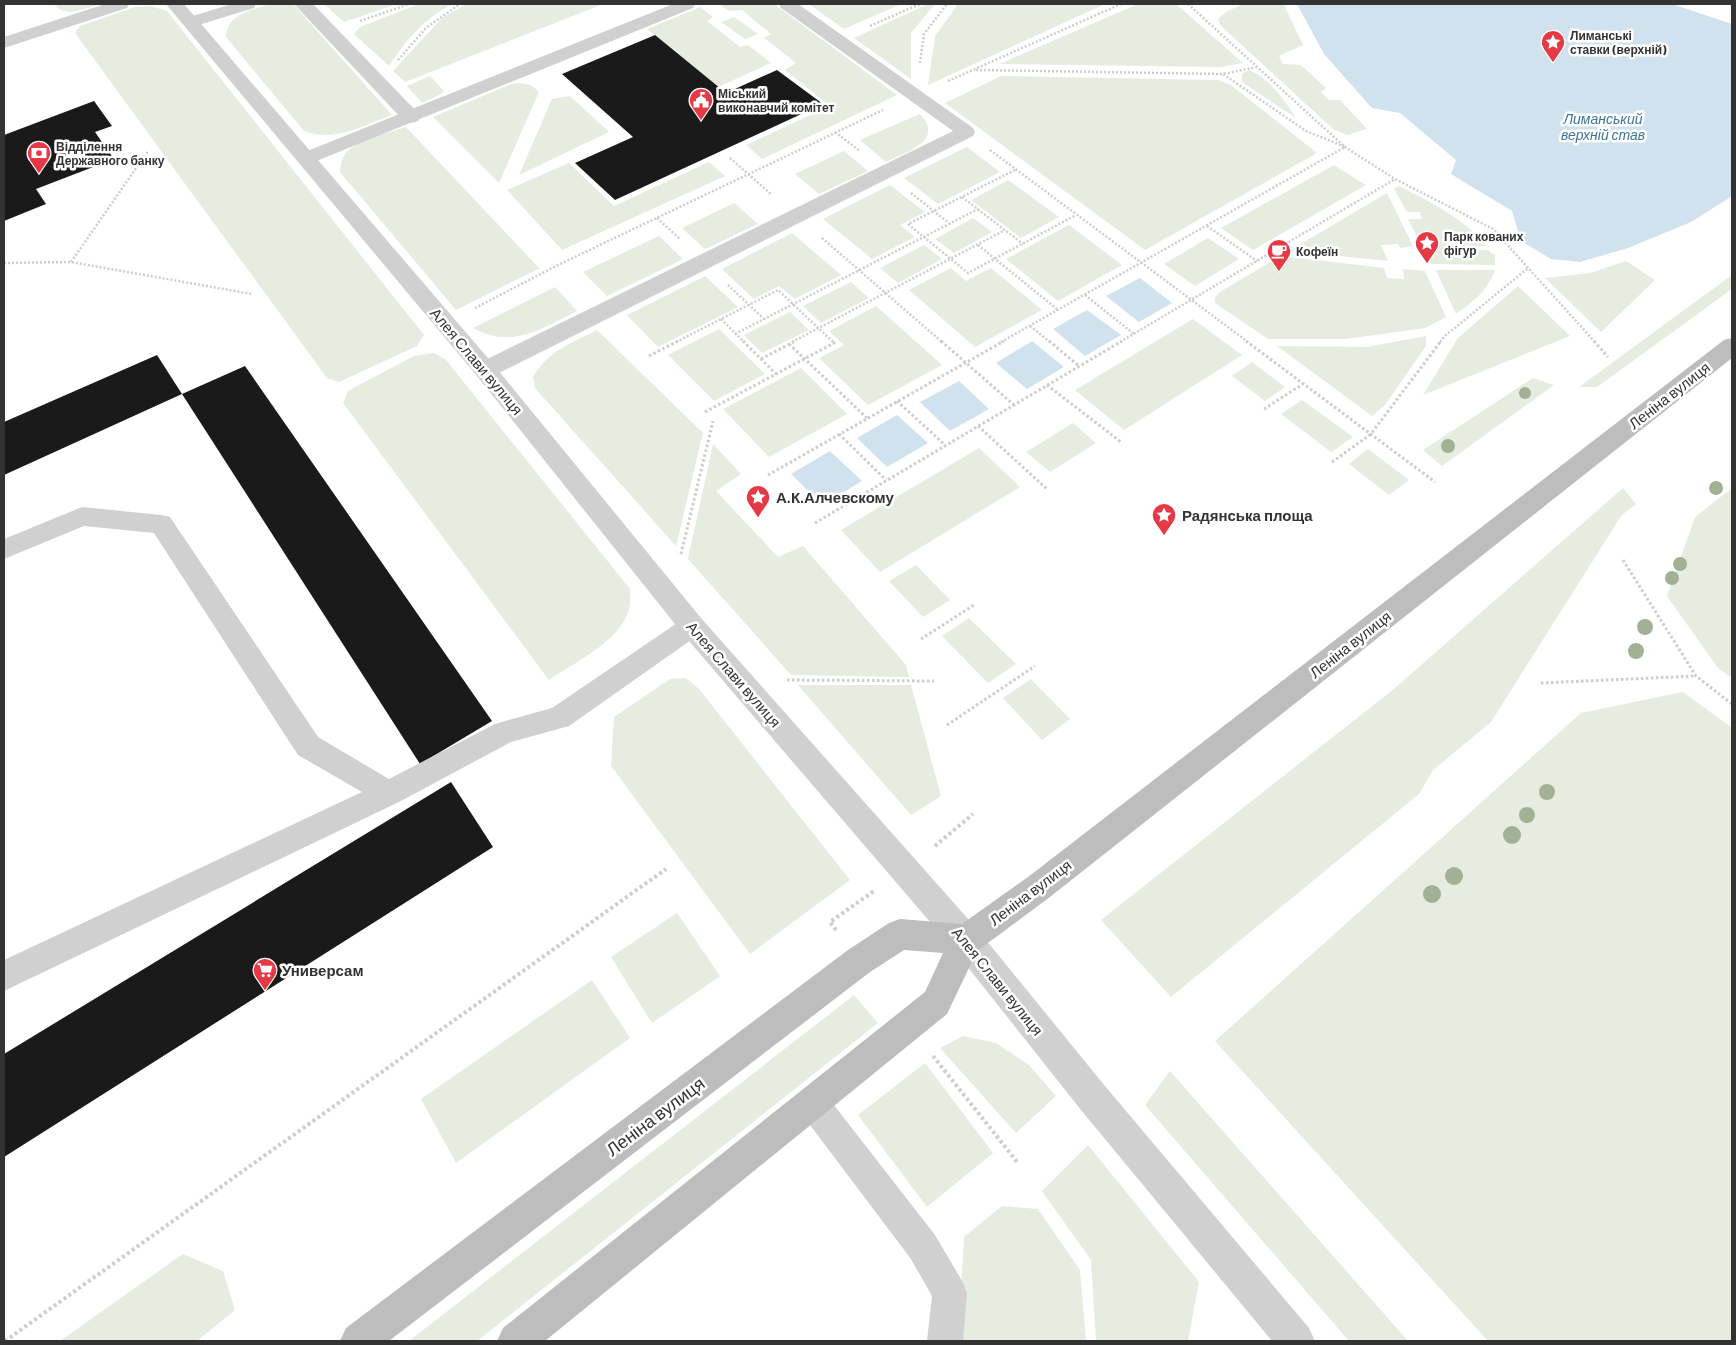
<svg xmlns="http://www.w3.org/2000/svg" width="1736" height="1345" viewBox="0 0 1736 1345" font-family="Barlow,sans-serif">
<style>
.green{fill:#e6ecdf}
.water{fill:#cfe2ee}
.building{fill:#1a1a1a}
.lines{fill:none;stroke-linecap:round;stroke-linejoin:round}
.path-far2{stroke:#cdcdcd;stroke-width:2.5;stroke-dasharray:2 2;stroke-linecap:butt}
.path-far1{stroke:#cdcdcd;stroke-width:3;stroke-dasharray:2.5 2.5;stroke-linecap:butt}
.path{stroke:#cdcdcd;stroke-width:4;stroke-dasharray:3 3;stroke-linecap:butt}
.lane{fill:#d0d0d0;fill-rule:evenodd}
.street{fill:#d0d0d0;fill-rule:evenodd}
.secondary{fill:#bdbdbd;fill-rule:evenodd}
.tree{fill:#a2b095}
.labels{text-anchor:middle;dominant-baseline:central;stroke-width:5;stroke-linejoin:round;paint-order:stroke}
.far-poi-label{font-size:12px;font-weight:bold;fill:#333;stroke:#fff;text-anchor:start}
.far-water-label{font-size:14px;font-style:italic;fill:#3f7597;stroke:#fff}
.street-label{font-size:15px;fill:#333;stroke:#fff}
.poi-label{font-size:15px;font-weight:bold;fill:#333;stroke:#fff;text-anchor:start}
.near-street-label{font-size:18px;fill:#333;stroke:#fff}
</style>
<rect width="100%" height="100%" fill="#fff"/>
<!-- green -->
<g class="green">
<path d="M54,4H101C86,8 65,19 54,4Z"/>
<path d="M270,4H293L392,115C364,125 334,143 304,131L226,37C227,14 252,10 270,4Z"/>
<polygon points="324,4 397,4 344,22"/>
<path d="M419,4H452C424,19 406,40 389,66L354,34L360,27Z"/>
<polygon points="467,4 603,4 405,82 393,71 442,18"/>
<polygon points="719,4 774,4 897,95 762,159 746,145 830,106 785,70 796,63 764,38 771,34 742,10 729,11"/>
<polygon points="809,4 901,4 844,29"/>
<polygon points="928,4 935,4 911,33 911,79 854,38"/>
<polygon points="958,4 1105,4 928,85 935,36"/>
<polygon points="1138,4 1176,4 1243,63 1220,67 999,64"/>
<polygon points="1243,4 1284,5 1303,45 1279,56 1283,64 1301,65 1326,88 1321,92 1329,100 1340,100 1367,129 1347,135 1333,129 1220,25 1218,19 1226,12"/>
<polygon points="151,6 167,11 424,335 417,346 339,382 327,378 75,33 80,26 135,7"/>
<polygon points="700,7 713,17 707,21 740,47 748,45 771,63 718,87 647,29"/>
<polygon points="734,17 758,34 745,39 721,22"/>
<path d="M1249,70C1269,78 1284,100 1296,118L1242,82V74Z"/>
<polygon points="430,76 444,91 441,94 422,103 407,86"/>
<polygon points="1001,76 1218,80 1231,85 1317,153 1145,250 945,103"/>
<polygon points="520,83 531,85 539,92 499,183 433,117 511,84"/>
<polygon points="570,96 609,132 519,175 552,99"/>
<path d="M920,114C923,118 928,123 928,128C931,146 899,155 886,162L860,140Z"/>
<path d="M406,127L539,268H540L456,310L340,172C341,165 341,159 346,153C355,141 391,132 406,127Z"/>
<polygon points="967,147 1000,172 938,204 904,178"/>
<polygon points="844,151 868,171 819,194 795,174"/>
<polygon points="709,162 725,176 562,250 507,190 569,163 614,206"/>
<polygon points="1334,165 1366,185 1253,250 1221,228"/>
<polygon points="1008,180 1059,217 1021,238 971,200"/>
<polygon points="890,185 925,212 900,225 915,237 872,259 823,219"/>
<path d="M1399,186C1430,202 1464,218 1486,246H1446L1449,254L1461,255L1460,251L1488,250L1495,255V265L1431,264L1408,219H1422L1420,212H1407L1394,189Z"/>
<polygon points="1387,193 1413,246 1401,248 1398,244 1381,245 1388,261 1289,251"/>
<polygon points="734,203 758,224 705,249 682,228"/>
<polygon points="973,218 992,232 954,253 935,239"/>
<polygon points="1069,225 1122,265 1058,301 1006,259"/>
<polygon points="792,233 841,275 795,299 779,286 754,299 722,269"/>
<polygon points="659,236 683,259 607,296 583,272"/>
<polygon points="1208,238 1239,259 1195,286 1164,264"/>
<polygon points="924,245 942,259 898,283 880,268"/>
<polygon points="1281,256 1384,268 1387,278 1404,279 1403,269 1425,271 1446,317 1425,328 1346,339 1268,339 1215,303 1215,297 1223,290"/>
<polygon points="1626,261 1655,280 1601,332 1545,278 1590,273"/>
<polygon points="951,268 966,281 991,268 1042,310 975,347 909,290"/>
<path d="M1436,270H1495C1487,291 1474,301 1456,314Z"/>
<polygon points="1732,275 1732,289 1597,387 1579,387"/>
<polygon points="705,276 738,307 658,347 627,315"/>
<polygon points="851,282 869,298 821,323 803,306"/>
<polygon points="1518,286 1570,336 1423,395 1458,338"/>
<path d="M555,287L577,311C542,328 512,350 473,328Z"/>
<polygon points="876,306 942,365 868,405 819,358 844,345 829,331"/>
<polygon points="790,312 809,330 762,353 744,335"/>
<polygon points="1193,319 1242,355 1124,430 1075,390"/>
<polygon points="719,329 765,374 714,401 668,355"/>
<path d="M597,330L703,433L676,546L535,388L533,377C548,351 571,343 597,330Z"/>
<polygon points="1426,336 1426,346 1385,405 1372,416 1277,346 1367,347"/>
<path d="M434,353L446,360L630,589C630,595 631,603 629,609C621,641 575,662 549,680L343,403L348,391L361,384L414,356Z"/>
<polygon points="1252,362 1285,387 1265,401 1232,376"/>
<polygon points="801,368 847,414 769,457 723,409"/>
<polygon points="1533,378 1554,385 1442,466 1423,450"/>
<polygon points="1302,400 1353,437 1331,452 1281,414"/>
<polygon points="1073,423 1096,443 1050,472 1026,452"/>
<polygon points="713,444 741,474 716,491 778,557 803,546 906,665 909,677 791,675 688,559"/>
<polygon points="979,448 1020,487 880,572 841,530"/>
<polygon points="1368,449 1409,480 1389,495 1349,464"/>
<polygon points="1623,488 1636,504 1621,516 1491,722 1433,770 1419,794 1171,997 1101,920 1395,688"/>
<polygon points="1732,488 1732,678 1718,668 1667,596 1695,517"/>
<polygon points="916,565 950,600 923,617 889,581"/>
<polygon points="969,618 1016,664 988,683 942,636"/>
<polygon points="686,678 699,689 850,880 750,954 611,766 614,717 670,679"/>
<polygon points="1031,679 1070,719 1042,740 1003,698"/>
<polygon points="798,685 911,685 941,796 911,815"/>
<polygon points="1683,692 1732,728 1732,1341 1488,1341 1215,1041 1581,713"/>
<polygon points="677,913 720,976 652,1023 611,957"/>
<polygon points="592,980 630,1038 456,1163 421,1099"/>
<polygon points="854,995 878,1023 477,1341 409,1341"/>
<polygon points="963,1036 996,1043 1029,1065 1056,1096 1016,1133 940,1048"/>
<polygon points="925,1063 993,1153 927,1207 858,1115"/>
<polygon points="1170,1071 1408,1341 1349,1341 1145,1105"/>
<polygon points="1088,1145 1199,1282 1188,1341 1096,1341 1091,1260 1042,1191"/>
<polygon points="1002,1206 1038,1209 1080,1270 1086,1341 958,1341 964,1237"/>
<polygon points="183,1254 223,1271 235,1310 197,1341 60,1341"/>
</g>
<!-- water -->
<g class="water">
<polygon points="1297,4 1672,4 1732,24 1732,196 1691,222 1628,248 1580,262 1551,259 1521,241 1512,211 1451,174 1456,160 1400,113 1372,108 1324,54"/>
<polygon points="1140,278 1172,303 1139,322 1106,296"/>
<polygon points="1087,310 1121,335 1085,356 1053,329"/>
<polygon points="1032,341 1064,367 1027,389 996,363"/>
<polygon points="959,381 989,409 950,431 920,402"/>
<polygon points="897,415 928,443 887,467 857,438"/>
<polygon points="830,451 862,481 823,505 791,474"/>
</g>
<!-- building -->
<g class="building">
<polygon points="655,35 726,93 777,70 823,104 615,200 575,163 633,137 562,74"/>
<polygon points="94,101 112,126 95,132 114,159 36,189 46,204 4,221 4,135"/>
<polygon points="157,355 182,394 4,475 4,422"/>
<polygon points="245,366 492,721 420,764 182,394"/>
<polygon points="451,782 493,847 4,1157 4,1054"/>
</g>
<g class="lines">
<!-- path-far2 -->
<g class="path-far2">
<polyline points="1188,4 1345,147 1395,179 1493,229 1595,342"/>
<polyline points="360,21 409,4"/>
<polyline points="870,26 920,4"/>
<polyline points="398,60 426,28 460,4"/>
<polyline points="920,63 924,34 947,4"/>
<polyline points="976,70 1223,74 1257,67"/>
<polyline points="948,81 1121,4"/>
<polyline points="835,132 860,151"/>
<polyline points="990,150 1248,342"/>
<polyline points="730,158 772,195"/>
<polyline points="1015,170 908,224 968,273 1076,215"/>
<polyline points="911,193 950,224"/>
<polyline points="962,197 1023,244"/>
<polyline points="657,218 680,239"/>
<polyline points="1207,226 1257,261"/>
<polyline points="822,238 942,342"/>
<polyline points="978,245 1058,310"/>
<polyline points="71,262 148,151"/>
<polyline points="4,263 71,262 252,294"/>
<polyline points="728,285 764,319"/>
<polyline points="1085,295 1134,334"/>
<polyline points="475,308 558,265 883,110"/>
<polyline points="721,319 744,342"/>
<polyline points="1030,326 1050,342"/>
<polyline points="735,334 978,209"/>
<polyline points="676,342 778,290 833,342"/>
<polyline points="792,342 1005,230"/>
<polyline points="1001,342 1345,147 1306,131 1223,74"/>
<polyline points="1120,342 1395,179"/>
<polyline points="1440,342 1446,335 1527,269"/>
</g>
<!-- path-far1 -->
<g class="path-far1">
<polyline points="743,341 776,374"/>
<polyline points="941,341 1014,405"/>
<polyline points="1049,341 1079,366"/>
<polyline points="1246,341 1435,482"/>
<polyline points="1594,341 1608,357"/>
<polyline points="789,344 867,418"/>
<polyline points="649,356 678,341"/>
<polyline points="761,359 795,341"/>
<polyline points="1047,385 1121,442"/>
<polyline points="897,401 945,445"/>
<polyline points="1264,409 1303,384"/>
<polyline points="705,412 834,343 832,341"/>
<polyline points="978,426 1048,490"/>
<polyline points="839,434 886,480"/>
<polyline points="1332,462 1371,434 1441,341"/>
<polyline points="768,475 1004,341"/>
<polyline points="815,523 1122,341"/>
<polyline points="681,554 713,421"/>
<polyline points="1623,560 1696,676 1732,704"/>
<polyline points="921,639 974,605"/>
<polyline points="787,680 934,681"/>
<polyline points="1541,683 1696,676"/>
<polyline points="947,725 1035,666"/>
</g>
<!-- path -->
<g class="path">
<polyline points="935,846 973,814"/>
<polyline points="836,930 830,922 874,891"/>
<polyline points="933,1056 1018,1163"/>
<polyline points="5,1341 666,869"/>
</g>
<!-- lane -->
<g class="lane">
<polygon points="105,4 129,4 127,8 4,48 4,37"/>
<polygon points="232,4 256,4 254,8 192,27 186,26 183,22 186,18"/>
<polygon points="673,4 695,4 693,8 314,162 307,164 300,162 297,158 300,154"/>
<polygon points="779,4 798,4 973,128 975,132 973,136 493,376 485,378 477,376 474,370 477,364 953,131 781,8"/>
<polygon points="82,507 161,515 170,517 318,737 389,779 495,724 552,708 683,619 692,615 701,619 705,626 701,633 569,726 511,742 399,802 4,991 4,960 362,792 298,755 154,533 84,526 4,559 4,539"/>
<polygon points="812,1086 823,1091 935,1235 962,1281 967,1293 963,1341 927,1341 932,1296 911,1259 801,1113 796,1102 801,1091"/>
</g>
<!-- street -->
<g class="street">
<polygon points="166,4 184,4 493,364 701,618 977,929 1105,1086 1309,1328 1315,1341 1272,1341 1081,1110 955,951 683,634 477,376"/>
<polygon points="294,4 313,4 418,113 421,117 418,121 411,123 404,121"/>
</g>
<!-- secondary -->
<polygon class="secondary" points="1732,338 1732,358 1050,897 977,951 947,1014 545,1341 497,1341 503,1328 925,992 943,953 904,950 870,972 389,1341 340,1341 346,1328 848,950 889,923 900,919 962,924 1028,877 1724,340"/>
</g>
<!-- trees -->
<g class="tree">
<circle cx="1525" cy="393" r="6"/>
<circle cx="1448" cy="446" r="7"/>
<circle cx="1716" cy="488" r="7"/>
<circle cx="1680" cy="564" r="7"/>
<circle cx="1672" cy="578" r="7"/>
<circle cx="1645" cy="627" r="8"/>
<circle cx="1636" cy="651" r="8"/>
<circle cx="1547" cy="792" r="8"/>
<circle cx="1527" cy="815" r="8"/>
<circle cx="1512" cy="835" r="9"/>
<circle cx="1454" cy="876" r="9"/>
<circle cx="1432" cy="894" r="9"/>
</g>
<!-- icons -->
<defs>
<g id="sight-pin" transform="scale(1.25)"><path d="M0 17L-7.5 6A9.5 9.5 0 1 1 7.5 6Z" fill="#e63946" stroke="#fff"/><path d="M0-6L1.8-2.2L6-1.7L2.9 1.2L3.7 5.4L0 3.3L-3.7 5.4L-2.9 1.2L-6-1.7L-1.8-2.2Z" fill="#fff"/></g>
<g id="civic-pin" transform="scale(1.25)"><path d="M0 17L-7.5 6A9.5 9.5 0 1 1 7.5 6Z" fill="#e63946" stroke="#fff"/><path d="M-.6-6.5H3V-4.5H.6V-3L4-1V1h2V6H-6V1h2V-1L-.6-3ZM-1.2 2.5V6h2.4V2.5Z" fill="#fff"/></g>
<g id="bank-pin" transform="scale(1.25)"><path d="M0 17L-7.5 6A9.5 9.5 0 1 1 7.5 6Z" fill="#e63946" stroke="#fff"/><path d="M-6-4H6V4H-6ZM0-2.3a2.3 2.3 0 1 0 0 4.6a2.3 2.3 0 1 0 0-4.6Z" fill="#fff"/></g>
<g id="cafe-pin" transform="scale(1.25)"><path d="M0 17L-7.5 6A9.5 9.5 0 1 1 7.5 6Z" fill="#e63946" stroke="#fff"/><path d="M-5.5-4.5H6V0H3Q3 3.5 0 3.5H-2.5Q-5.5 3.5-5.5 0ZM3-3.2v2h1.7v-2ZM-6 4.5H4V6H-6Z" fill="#fff"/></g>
<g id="supermarket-pin" transform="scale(1.25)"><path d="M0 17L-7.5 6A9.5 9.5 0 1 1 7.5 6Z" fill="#e63946" stroke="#fff"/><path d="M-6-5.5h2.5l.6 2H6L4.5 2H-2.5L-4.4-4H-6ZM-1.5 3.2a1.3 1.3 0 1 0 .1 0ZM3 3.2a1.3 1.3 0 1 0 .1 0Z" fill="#fff"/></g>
</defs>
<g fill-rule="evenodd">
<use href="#sight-pin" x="1553" y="42"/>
<use href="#civic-pin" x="701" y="100"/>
<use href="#bank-pin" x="39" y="153"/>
<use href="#sight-pin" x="1427" y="243"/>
<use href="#cafe-pin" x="1279" y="251"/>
<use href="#sight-pin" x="758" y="497"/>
<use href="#sight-pin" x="1164" y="515"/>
<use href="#supermarket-pin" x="265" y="970"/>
</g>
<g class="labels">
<!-- far-poi labels -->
<g class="far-poi-label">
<text x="1570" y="35">Лиманські<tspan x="1570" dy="14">ставки (верхній)</tspan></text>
<text x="718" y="93">Міський<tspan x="718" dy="14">виконавчий комітет</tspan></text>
<text x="56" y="146">Відділення<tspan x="56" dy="14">Державного банку</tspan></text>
<text x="1444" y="236">Парк кованих<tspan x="1444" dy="14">фігур</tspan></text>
<text x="1296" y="251">Кофеїн</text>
</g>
<!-- far-water labels -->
<g class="far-water-label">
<text x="1603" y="118">Лиманський<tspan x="1603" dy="16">верхній став</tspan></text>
</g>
<!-- street labels -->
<g class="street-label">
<text transform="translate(477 361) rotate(50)">Алея Слави вулиця</text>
<text transform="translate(1669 395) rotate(-38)">Леніна вулиця</text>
<text transform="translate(1350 644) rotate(-38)">Леніна вулиця</text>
<text transform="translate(734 674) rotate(49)">Алея Слави вулиця</text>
<text transform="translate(1030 892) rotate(-37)">Леніна вулиця</text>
<text transform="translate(998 981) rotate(51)">Алея Слави вулиця</text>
</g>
<!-- poi labels -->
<g class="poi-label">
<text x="776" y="497">А.К.Алчевскому</text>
<text x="1182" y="515">Радянська площа</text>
<text x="282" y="970">Универсам</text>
</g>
<!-- near-street labels -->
<g class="near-street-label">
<text transform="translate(655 1116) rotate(-37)">Леніна вулиця</text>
</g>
</g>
<!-- border -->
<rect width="1736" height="1345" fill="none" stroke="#333333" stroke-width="10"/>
</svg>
